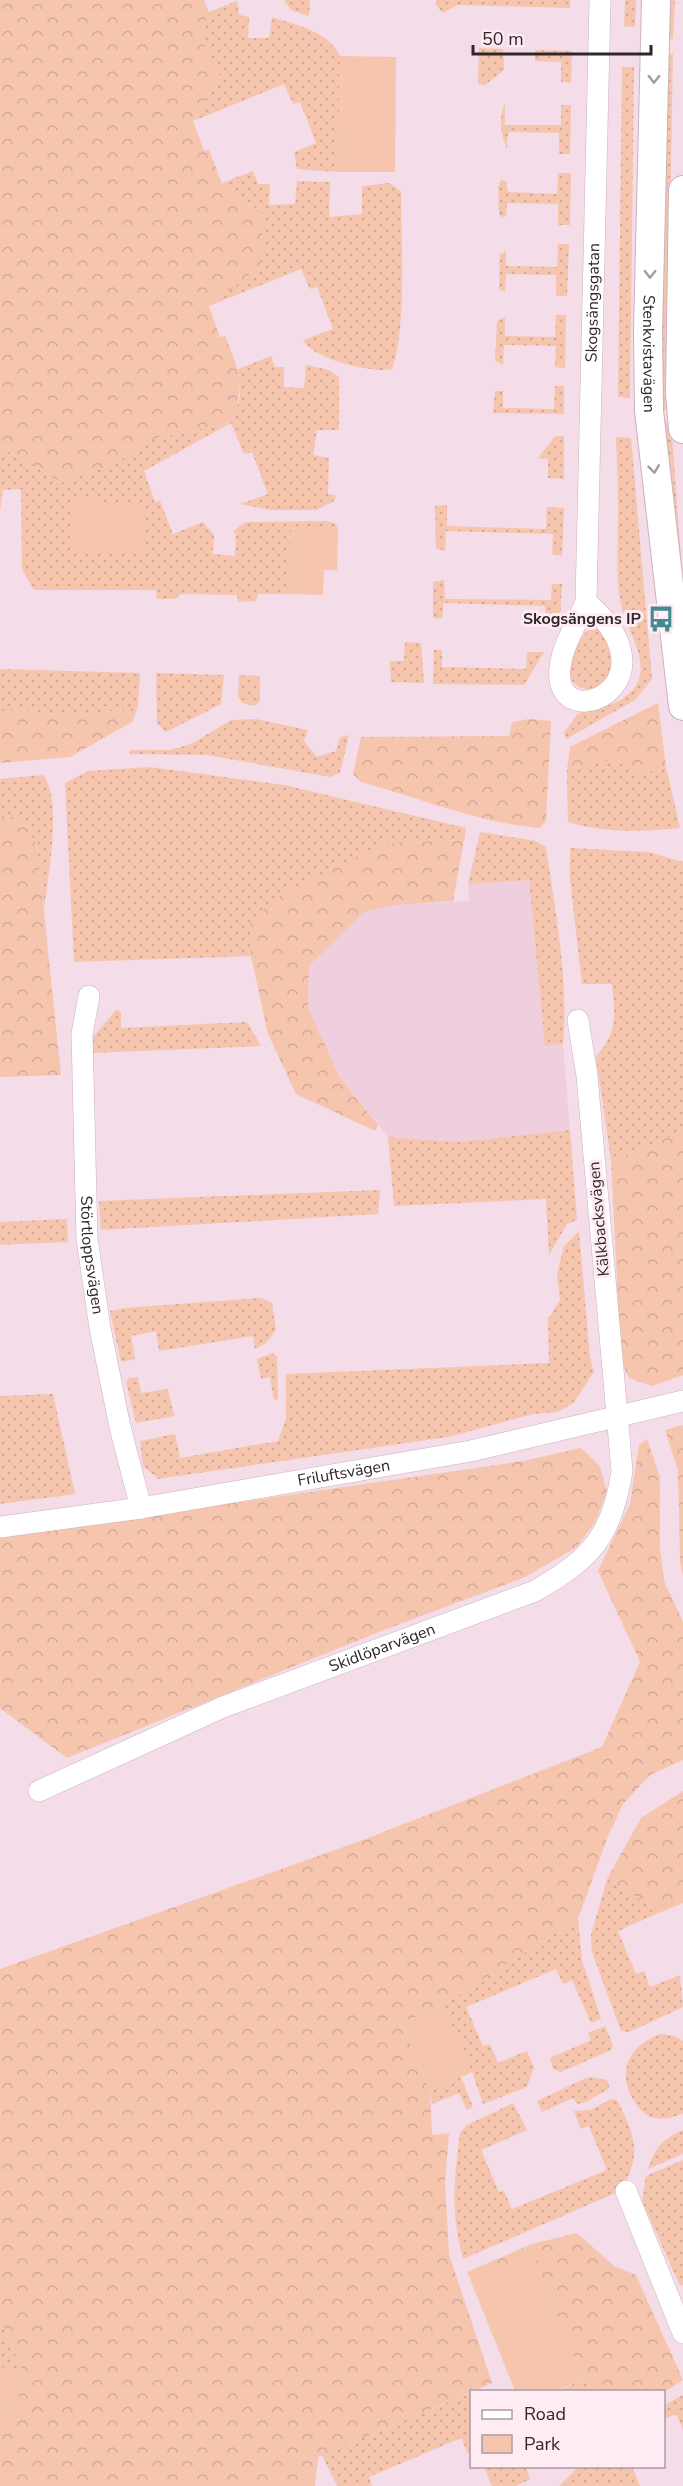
<svg xmlns="http://www.w3.org/2000/svg" width="683" height="2486" viewBox="0 0 683 2486" font-family="'Nunito Sans',sans-serif">
<style>
.built{fill:#efcfde}
.grass{fill:url(#grass-dots)}
.forest{fill:url(#forest-crowns)}
.park{fill:#f6c5ae}
.lines{fill:none;stroke-linecap:round;stroke-linejoin:round}
.street-casing{stroke:#c9b3be;stroke-width:22}
.secondary-casing{stroke:#c9b3be;stroke-width:30}
.street{stroke:#fff;stroke-width:21}
.secondary{stroke:#fff;stroke-width:28}
.oneway{stroke:#a19d9f}
.labels{text-anchor:middle;dominant-baseline:central;stroke-width:6;stroke-linejoin:round;paint-order:stroke}
.street-label{font-size:16px;fill:#2f262a;stroke:#feebf4}
.poi-label{font-size:16px;font-weight:bold;fill:#2f262a;stroke:#feebf4;text-anchor:end}
</style>
<defs>
<pattern id="grass-dots" width="8" height="8" patternUnits="userSpaceOnUse" patternTransform="scale(1.5)"><rect width="8" height="8" fill="#f6c5ae"/><path d="M2 2h.1M6 6h.1" fill="none" stroke="#d3a996" stroke-width="1.8" stroke-linecap="round"/></pattern>
<pattern id="forest-crowns" width="20" height="18" patternUnits="userSpaceOnUse" patternTransform="scale(1.5)"><rect width="20" height="18" fill="#f6c5ae"/><path d="M2 6a3 3 0 1 1 6 0M12 15a3 3 0 1 1 6 0" fill="none" stroke="#d3a996"/></pattern>
</defs>
<rect width="100%" height="100%" fill="#f4dce8"/>
<!-- built -->
<polygon class="built" points="529,879 545,1045 563,1044 570,1130 458,1142 388,1137 340,1078 308,1007 309,966 364,912 394,905 469,901 468,884"/>
<!-- grass -->
<g class="grass">
<polygon points="284,0 310,0 309,16 291,10"/>
<polygon points="436,0 570,0 570,8 457,5 443,13 436,5"/>
<polygon points="625,0 636,0 635,27 624,26"/>
<polygon points="665,0 675,0 673,39 667,40"/>
<path d="M237,1L239,15L249,17L248,38H269L272,17C296,25 330,32 340,56L338,172L297,169L294,152L316,143L300,102L293,104L284,84L193,121L220,77L201,37L209,12Z"/>
<polygon points="479,48 503,49 504,70 485,85 478,84"/>
<polygon points="535,50 572,51 571,83 561,82 561,62 535,61"/>
<polygon points="665,53 673,54 668,333 670,411 662,409 660,388"/>
<polygon points="622,67 634,67 630,398 618,397"/>
<path d="M505,103V125H561V105H571L570,154H559V133L508,132L507,149C501,135 498,118 505,103Z"/>
<path d="M253,171L258,184H270L269,205L295,204L297,181L330,182L329,217L362,214V186L389,183L401,191C401,238 407,329 392,369C373,374 312,359 303,340L333,329L317,287L310,289L301,269L209,306L263,264L262,213L222,183Z"/>
<polygon points="558,173 571,173 570,225 558,225 558,204 507,203 506,216 501,217 499,214 498,187 501,180 506,181 508,192 557,194"/>
<polygon points="558,244 569,244 567,296 556,296 556,275 506,274 505,292 499,289 500,254 506,251 506,266 557,267"/>
<polygon points="556,315 566,315 565,368 555,367 556,346 504,345 503,365 495,361 497,321 505,317 505,336 555,337"/>
<polygon points="271,356 275,367 284,367 284,387 304,388 306,365 329,370 339,377 339,430 317,430 313,455 329,458 328,494 336,495 334,501 317,510 270,510 240,504 268,494 252,452 244,454 231,423 144,471 155,502 160,501 173,534 203,522 214,535 213,554 235,556 236,534 233,531 246,522 328,521 336,524 338,530 291,529 290,594 258,594 256,601 238,602 237,595 181,594 174,599 157,599 156,590 34,590 22,569 21,489 3,490 0,511 0,448 29,462 61,483 113,464 159,437 231,423 240,396 238,369"/>
<polygon points="555,386 564,386 564,414 493,413 495,391 503,391 503,408 554,409"/>
<polygon points="663,423 671,423 681,558 676,563"/>
<polygon points="555,436 564,436 564,479 548,478 548,459 538,458"/>
<path d="M616,437L631,438L652,679L635,700L566,739L564,733L578,713C597,709 622,705 635,687C651,664 629,634 623,612C615,584 618,553 618,525C619,495 617,466 616,437Z"/>
<polygon points="447,505 447,526 546,529 547,507 564,508 562,556 552,554 553,534 446,531 445,551 436,548 435,506"/>
<polygon points="444,580 445,599 551,600 552,584 562,584 560,624 545,624 545,606 443,603 443,618 433,618 433,582"/>
<path d="M597,625L612,650L616,677L591,691C550,680 574,648 590,626Z"/>
<polygon points="405,642 421,643 424,683 391,682 390,661 404,661"/>
<polygon points="434,650 442,650 442,667 526,669 527,652 544,652 524,685 433,684"/>
<polygon points="0,669 140,673 138,707 78,716 0,708"/>
<polygon points="156,673 224,675 221,704 166,732 157,723"/>
<polygon points="239,675 260,676 260,700 256,706 242,703 238,697"/>
<polygon points="256,719 308,730 304,741 317,757 336,751 340,737 349,735 340,773 330,777 207,755 130,754 129,750 170,750 191,744 231,720"/>
<path d="M613,758L638,774L666,767L680,828C644,832 603,833 568,822L567,770Z"/>
<polygon points="150,767 284,785 466,828 464,840 383,843 250,921 251,956 74,962 65,783 88,771"/>
<path d="M43,775C63,799 48,879 44,910L37,845L20,817L0,816V779Z"/>
<path d="M480,832L536,841L546,847C555,911 569,979 563,1044L545,1046L529,880L468,884Z"/>
<path d="M570,848L649,852L683,862V1134L679,1133L611,1161L596,1057C618,1030 615,1017 612,984H582L570,879Z"/>
<polygon points="116,1010 121,1012 121,1028 247,1022 261,1046 93,1053 92,1038"/>
<polygon points="570,1130 577,1220 567,1224 549,1255 546,1199 394,1206 388,1137 458,1142"/>
<polygon points="380,1190 378,1214 101,1230 99,1201"/>
<polygon points="67,1219 68,1242 0,1245 0,1222"/>
<polygon points="579,1231 590,1358 594,1372 573,1403 558,1412 533,1414 448,1437 158,1479 143,1466 140,1441 175,1434 180,1458 278,1441 286,1419 286,1374 549,1363 548,1319 560,1300 557,1274 564,1246"/>
<polygon points="261,1298 272,1303 276,1330 266,1343 255,1349 253,1336 159,1351 156,1331 131,1336 135,1359 121,1362 110,1311 125,1308"/>
<polygon points="273,1353 277,1357 278,1399 274,1400 270,1377 261,1379 257,1359"/>
<polygon points="138,1377 141,1393 168,1389 174,1416 136,1423 126,1382 129,1378"/>
<polygon points="53,1394 75,1494 0,1504 0,1396"/>
<polygon points="607,1879 661,1912 618,1931 636,1974 644,1971 650,1987 680,1975 683,2007 629,2032 621,2031 592,1952 591,1935"/>
<polygon points="578,1919 582,1960 601,2019 591,2023 572,1980 563,1984 556,1969 466,2007 483,2046 490,2044 498,2063 527,2051 534,2068 527,2087 483,2104 472,2072 443,2005"/>
<polygon points="605,2026 613,2045 611,2050 561,2072 553,2069 550,2058 591,2040 588,2033"/>
<path d="M661,2034L675,2036L683,2041V2114C672,2117 663,2121 651,2117C643,2114 636,2105 632,2098C617,2068 631,2044 661,2034Z"/>
<polygon points="461,2077 473,2107 467,2110 459,2093 432,2104 430,2091"/>
<polygon points="588,2077 607,2080 610,2088 586,2102 577,2104 573,2098 542,2112 537,2101"/>
<path d="M612,2099L617,2100C635,2135 643,2156 620,2191L463,2259C450,2208 454,2184 460,2133L467,2125L513,2103L527,2130L481,2150L499,2192L504,2191L512,2209L607,2170L589,2126L581,2129L574,2111L590,2110Z"/>
<path d="M683,2130V2154L648,2169C655,2148 662,2139 683,2130Z"/>
<polygon points="683,2160 683,2285 680,2286 642,2201 646,2176"/>
<polygon points="0,2319 23,2372 0,2367"/>
<polygon points="583,2380 591,2391 554,2392"/>
<polygon points="472,2392 471,2453 468,2454 461,2438 369,2477 372,2486 337,2486 322,2455"/>
<polygon points="683,2395 683,2430 676,2414 664,2419 664,2405"/>
<polygon points="484,2467 526,2467 530,2479 516,2486 492,2486"/>
<polygon points="578,2467 632,2467 640,2486 559,2486"/>
</g>
<!-- forest -->
<g class="forest">
<path d="M0,0H204L209,12L201,37L220,77L193,121L204,151L209,150L222,183L262,213L263,264L209,306L220,337L225,336C240,373 245,384 231,423L159,437L113,464L61,483L29,462L0,448Z"/>
<polygon points="658,703 666,767 638,774 613,759 567,770 570,747"/>
<polygon points="138,707 132,722 70,757 0,763 0,708 78,716"/>
<path d="M529,719L551,721L546,821L540,828C478,823 420,798 361,782L353,774L361,737L509,736L512,722Z"/>
<polygon points="0,816 20,817 37,845 61,1075 0,1077"/>
<polygon points="464,840 453,901 394,905 364,912 309,966 308,1007 340,1078 378,1125 375,1131 296,1094 268,1034 251,956 250,921 281,895 383,843"/>
<polygon points="679,1133 683,1134 683,1375 652,1386 629,1378 621,1361 611,1161"/>
<polygon points="683,1425 683,1575 680,1563 678,1470 665,1430"/>
<polygon points="647,1439 660,1477 660,1547 664,1581 683,1622 683,1760 650,1775 623,1804 608,1836 578,1919 443,2005 401,2023 430,2091 432,2135 449,2133 445,2183 449,2254 492,2383 318,2457 315,2486 0,2486 0,2412 15,2415 23,2372 0,2319 0,1969 363,1840 602,1747 640,1662 598,1571 630,1504 639,1445"/>
<polygon points="581,1448 600,1466 607,1492 595,1522 577,1547 525,1577 389,1628 67,1758 0,1708 0,1537 523,1461"/>
<polygon points="683,1791 683,1903 661,1912 607,1879 641,1818"/>
<polygon points="577,2233 614,2266 636,2275 683,2380 664,2392 591,2391 583,2380 533,2254 470,2279 467,2272 532,2244"/>
</g>
<!-- park -->
<g class="park">
<polygon points="340,56 396,57 395,172 338,172"/>
<polygon points="71,496 102,500 104,506 145,506 145,552 70,551"/>
<polygon points="291,529 338,530 337,570 324,570 323,595 290,594"/>
<polygon points="443,2005 472,2072 430,2091 401,2023"/>
<polygon points="533,2254 583,2380 554,2391 515,2391 470,2279"/>
<polygon points="0,2367 23,2372 15,2415 0,2412"/>
</g>
<g class="lines">
<!-- street casing -->
<g class="street-casing">
<g id="street">
<path id="s1" d="M586,602C683,684 552,741 560,667C563,645 577,622 586,602L600,0"/>
<path id="s2" d="M89,996L82,1034L87,1239L100,1328L120,1427L141,1508"/>
<path id="s3" d="M0,1527L141,1508L471,1451L683,1401"/>
<path id="s4" d="M39,1791L223,1707L535,1591C591,1559 612,1536 622,1471L587,1076L578,1020"/>
<polyline points="626,2191 683,2333"/>
</g>
</g>
<!-- secondary casing -->
<g class="secondary-casing">
<g id="secondary">
<path id="s5" d="M656,0L648,330L649,411L683,706"/>
<polyline points="683,190 680,394 683,429"/>
</g>
</g>
<!-- street -->
<use href="#street" class="street"/>
<!-- secondary -->
<use href="#secondary" class="secondary"/>
</g>
<!-- one-way arrows -->
<defs><path id="oneway-chevron" d="M-2-3.5L2.5 0L-2 3.5" fill="none" stroke-width="1.6" stroke-linecap="round" stroke-linejoin="round" transform="scale(1.5)"/></defs>
<g class="oneway">
<use href="#oneway-chevron" transform="translate(654 79) rotate(91)"/>
<use href="#oneway-chevron" transform="translate(650 274) rotate(91)"/>
<use href="#oneway-chevron" transform="translate(654 469) rotate(83)"/>
</g>
<!-- icons -->
<defs>
<g id="bus-bare" transform="scale(2.07)"><path d="M-5-6H5V4H4V6H2V4H-2V6H-4V4H-5ZM-3.5-4V0h7V-4ZM-3.5 1.2v1.5H-2V1.2ZM2 1.2v1.5H3.5V1.2Z" fill="#438b8e" stroke="#feebf4" stroke-width="2.5" paint-order="stroke"/></g>
</defs>
<g fill-rule="evenodd">
<use href="#bus-bare" x="661" y="619"/>
</g>
<g class="labels">
<!-- street labels -->
<g class="street-label">
<text stroke="none"><textPath href="#s1" startOffset="550">Skogsängsgatan</textPath></text>
<text stroke="none"><textPath href="#s5" startOffset="354">Stenkvistavägen</textPath></text>
<text transform="translate(599 1219) rotate(-95)">Kälkbacksvägen</text>
<text stroke="none"><textPath href="#s2" startOffset="260">Störtloppsvägen</textPath></text>
<text stroke="none"><textPath href="#s3" startOffset="348">Friluftsvägen</textPath></text>
<text stroke="none"><textPath href="#s4" startOffset="372">Skidlöparvägen</textPath></text>
</g>
<!-- poi labels -->
<g class="poi-label">
<text x="641" y="619">Skogsängens IP</text>
</g>
</g>
<!-- legend -->
<rect x="470" y="2390" width="195" height="78" fill="#feebf4" stroke="#ab9ca3" stroke-width="1.5"/>
<rect x="482" y="2410" width="30" height="9" fill="#ffffff" stroke="#ab9ca3" stroke-width="1.5"/>
<text x="524" y="2420" font-size="18" fill="#2f262a">Road</text>
<rect x="482" y="2435" width="30" height="18" fill="#f6c5ae" stroke="#ab9ca3" stroke-width="1.5"/>
<text x="524" y="2450" font-size="18" fill="#2f262a">Park</text>
<!-- scale -->
<path d="M473 45v9h178v-9" fill="none" stroke="#2f262a" stroke-width="3"/>
<text x="482" y="45" font-size="18" fill="#2f262a" stroke="#feebf4" stroke-width="4.5" paint-order="stroke">50 m</text>
</svg>
